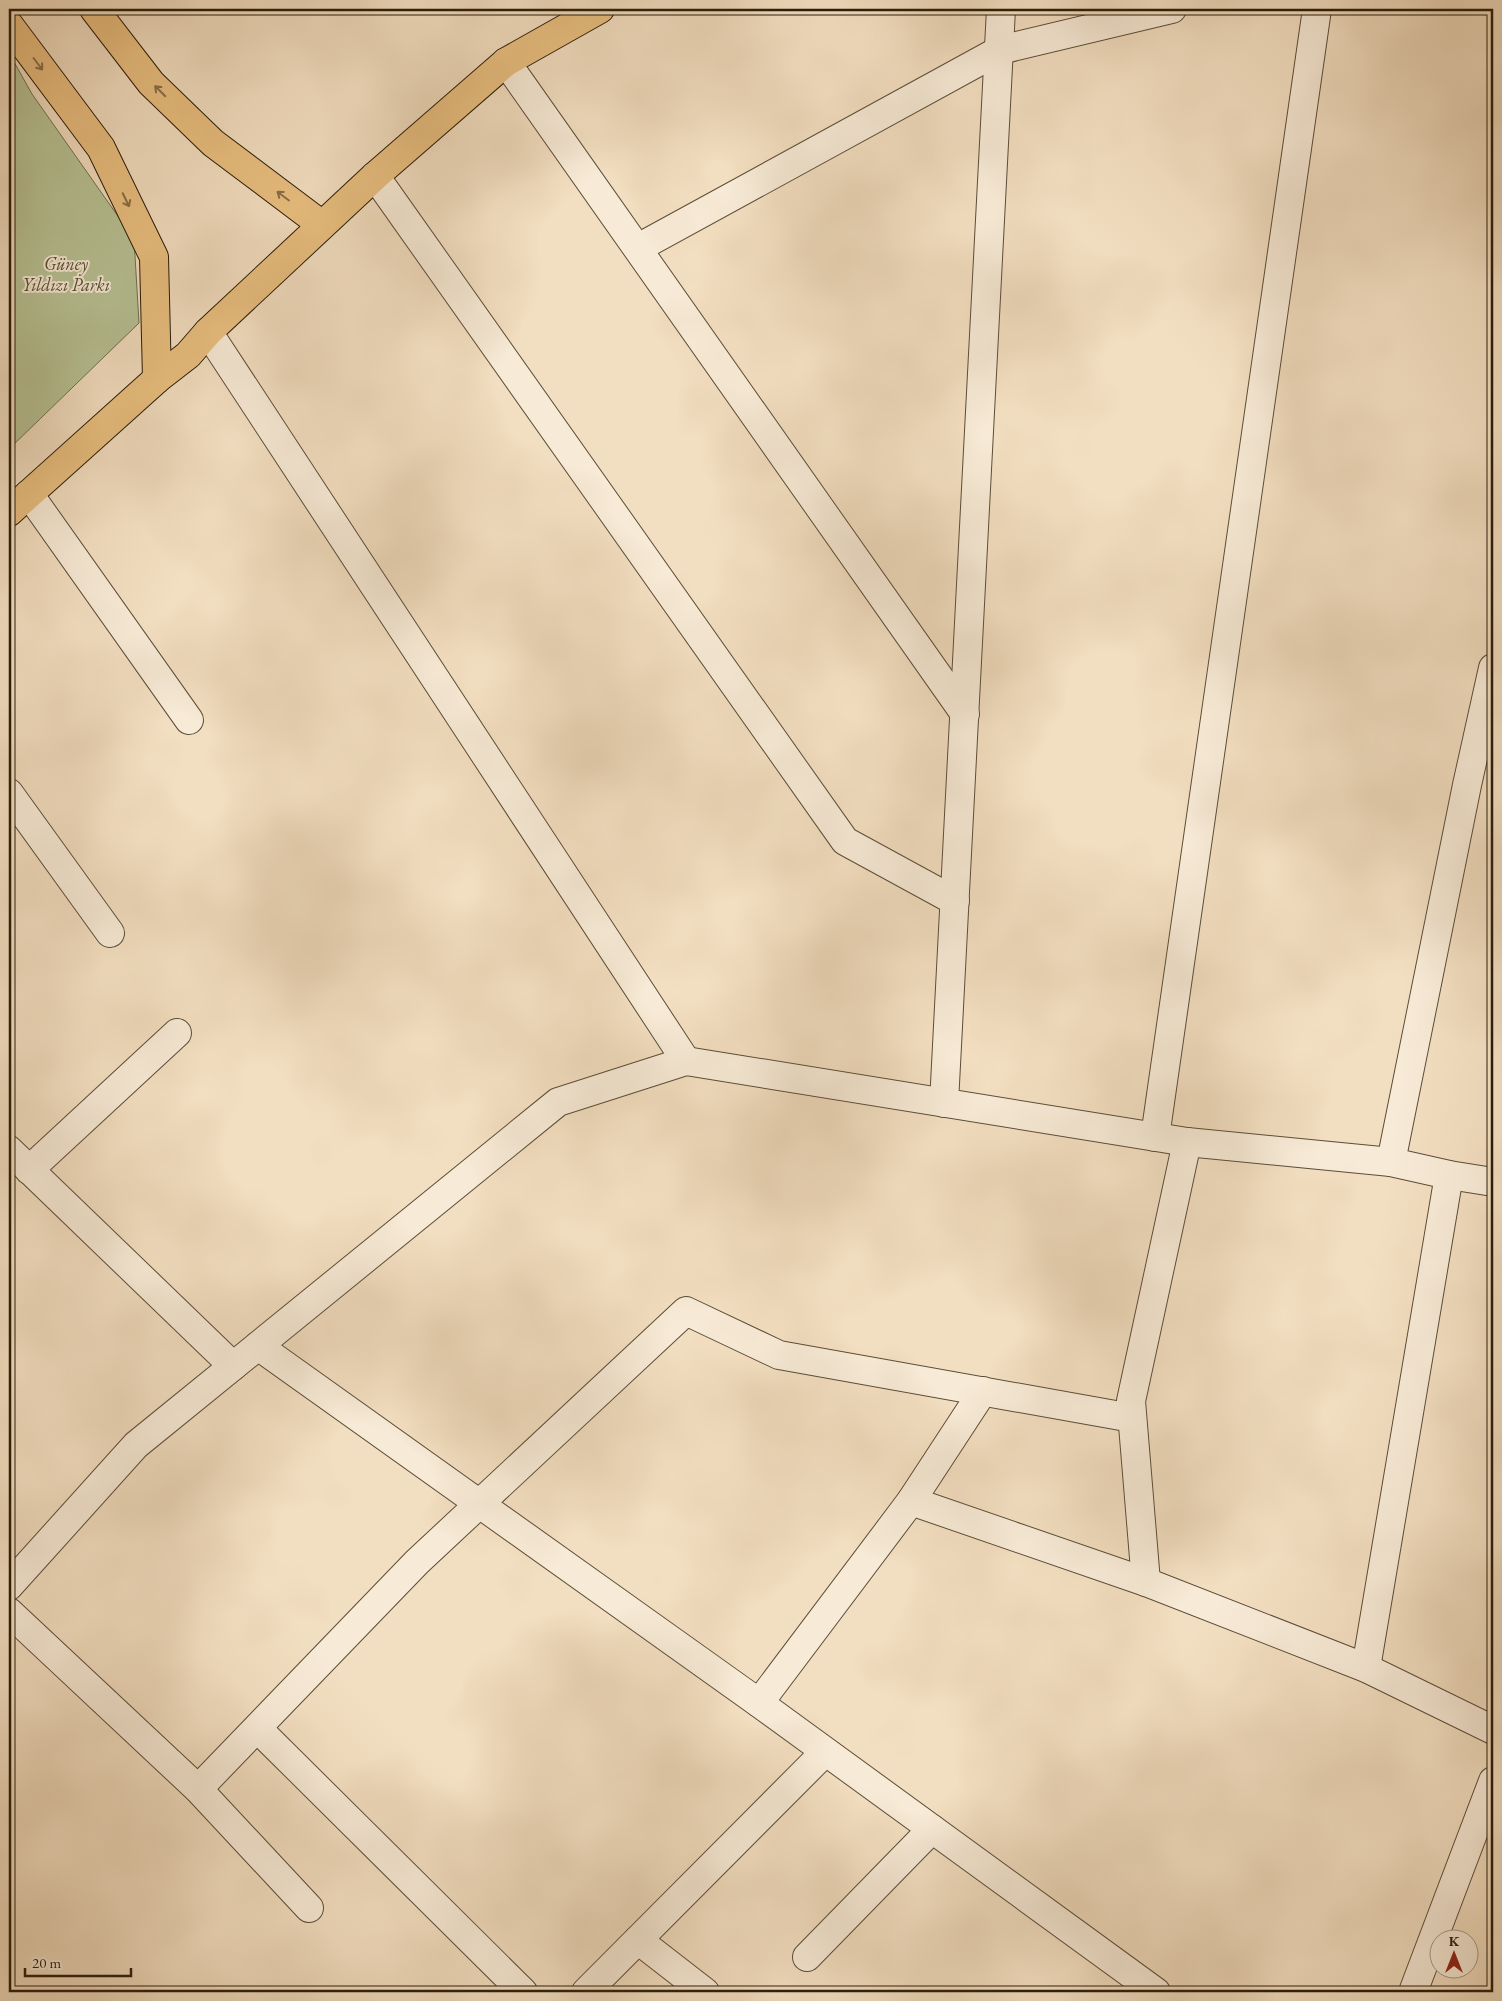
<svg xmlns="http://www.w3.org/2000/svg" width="1502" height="2001" viewBox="0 0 1502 2001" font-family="'EB Garamond',serif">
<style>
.green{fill:#b7c295;stroke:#707050}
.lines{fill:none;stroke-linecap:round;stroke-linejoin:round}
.minor-casing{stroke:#5c4d38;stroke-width:30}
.major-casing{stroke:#2a1d0a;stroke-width:30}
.minor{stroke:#f7ead6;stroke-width:28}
.major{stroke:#e9bf80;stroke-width:28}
.oneway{stroke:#8a6e45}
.labels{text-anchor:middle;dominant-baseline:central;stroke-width:4;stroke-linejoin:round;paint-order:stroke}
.park-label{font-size:18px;font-style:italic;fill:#544f34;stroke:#f7ead6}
</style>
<rect width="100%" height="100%" fill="#f2dec0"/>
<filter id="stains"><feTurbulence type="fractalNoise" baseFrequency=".004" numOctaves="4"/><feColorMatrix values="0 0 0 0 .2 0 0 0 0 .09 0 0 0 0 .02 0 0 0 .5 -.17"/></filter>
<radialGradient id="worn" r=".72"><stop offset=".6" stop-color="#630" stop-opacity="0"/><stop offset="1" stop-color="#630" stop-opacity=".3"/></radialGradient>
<!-- green -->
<polygon class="green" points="9,53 32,94 134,239 139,323 9,449"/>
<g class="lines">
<!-- minor casing -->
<g class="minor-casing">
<g id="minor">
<polyline points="506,62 965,714"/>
<polyline points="375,176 845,841 955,901"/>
<polyline points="638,248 1000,50 1172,9"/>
<polyline points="208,332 686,1061"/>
<polyline points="29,494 189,720"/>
<polyline points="9,793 110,933"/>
<polyline points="944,1103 1001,9"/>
<polyline points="1155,1137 1317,9"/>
<polyline points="9,1150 233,1366"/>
<polyline points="1391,1162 1467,785 1493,668"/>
<polyline points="29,1170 177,1033"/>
<polyline points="258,1346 759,1703 1156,1992"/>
<polyline points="911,1501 1146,1582 1366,1668 1493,1730"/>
<polyline points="1146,1582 1131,1401 1187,1142"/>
<polyline points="9,1586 136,1445 558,1102 686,1061 1187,1142 1391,1162 1449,1175 1493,1182"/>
<polyline points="9,1612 198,1789 309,1908"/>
<polyline points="1366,1668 1449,1175"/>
<polyline points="759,1703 911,1501 983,1391"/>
<polyline points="258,1729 523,1992"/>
<polyline points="198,1789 417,1562 686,1311 779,1355 1132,1418"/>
<polyline points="638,1940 705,1992"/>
<polyline points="807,1957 932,1829"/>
<polyline points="586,1992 825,1752"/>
<polyline points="1413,1992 1493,1781"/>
</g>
</g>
<!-- major casing -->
<g class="major-casing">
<g id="major">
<polyline points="94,9 151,83 213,143 322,225"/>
<polyline points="9,25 101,148 154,257 157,379"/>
<polyline points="9,512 157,379 188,355 208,332 375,176 506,62 600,9"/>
</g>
</g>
<!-- minor -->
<use href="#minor" class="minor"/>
<!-- major -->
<use href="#major" class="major"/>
</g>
<!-- one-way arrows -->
<defs><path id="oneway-shaft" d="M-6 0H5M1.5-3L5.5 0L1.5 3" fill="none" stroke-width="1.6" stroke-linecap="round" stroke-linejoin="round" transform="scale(1.25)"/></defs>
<g class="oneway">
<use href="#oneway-shaft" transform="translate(38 64) rotate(53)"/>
<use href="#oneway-shaft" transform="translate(160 91) rotate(-135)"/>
<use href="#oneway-shaft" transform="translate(283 196) rotate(-143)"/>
<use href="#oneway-shaft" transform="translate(126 200) rotate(64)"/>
</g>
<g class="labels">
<!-- park labels -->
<g class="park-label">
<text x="66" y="263">Güney<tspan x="66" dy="21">Yıldızı Parkı</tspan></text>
</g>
</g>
<!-- margin -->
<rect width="1502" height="2001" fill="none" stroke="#f2dec0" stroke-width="30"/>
<rect x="10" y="10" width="1482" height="1981" fill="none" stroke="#2a1d0a" stroke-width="2.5"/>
<rect x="15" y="15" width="1472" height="1971" fill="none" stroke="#2a1d0a"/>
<!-- north arrow -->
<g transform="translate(1454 1954)"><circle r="24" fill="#f7ead6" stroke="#a59884"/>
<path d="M0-4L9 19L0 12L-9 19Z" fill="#8f2418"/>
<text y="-8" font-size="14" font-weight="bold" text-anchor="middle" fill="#2a1d0a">K</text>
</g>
<!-- scale -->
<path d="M25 1968v8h106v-8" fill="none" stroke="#2a1d0a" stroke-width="2.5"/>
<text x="32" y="1968" font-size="15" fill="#2a1d0a" stroke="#f7ead6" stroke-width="4" paint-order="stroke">20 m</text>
<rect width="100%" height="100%" filter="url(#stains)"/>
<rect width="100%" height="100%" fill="url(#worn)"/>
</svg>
